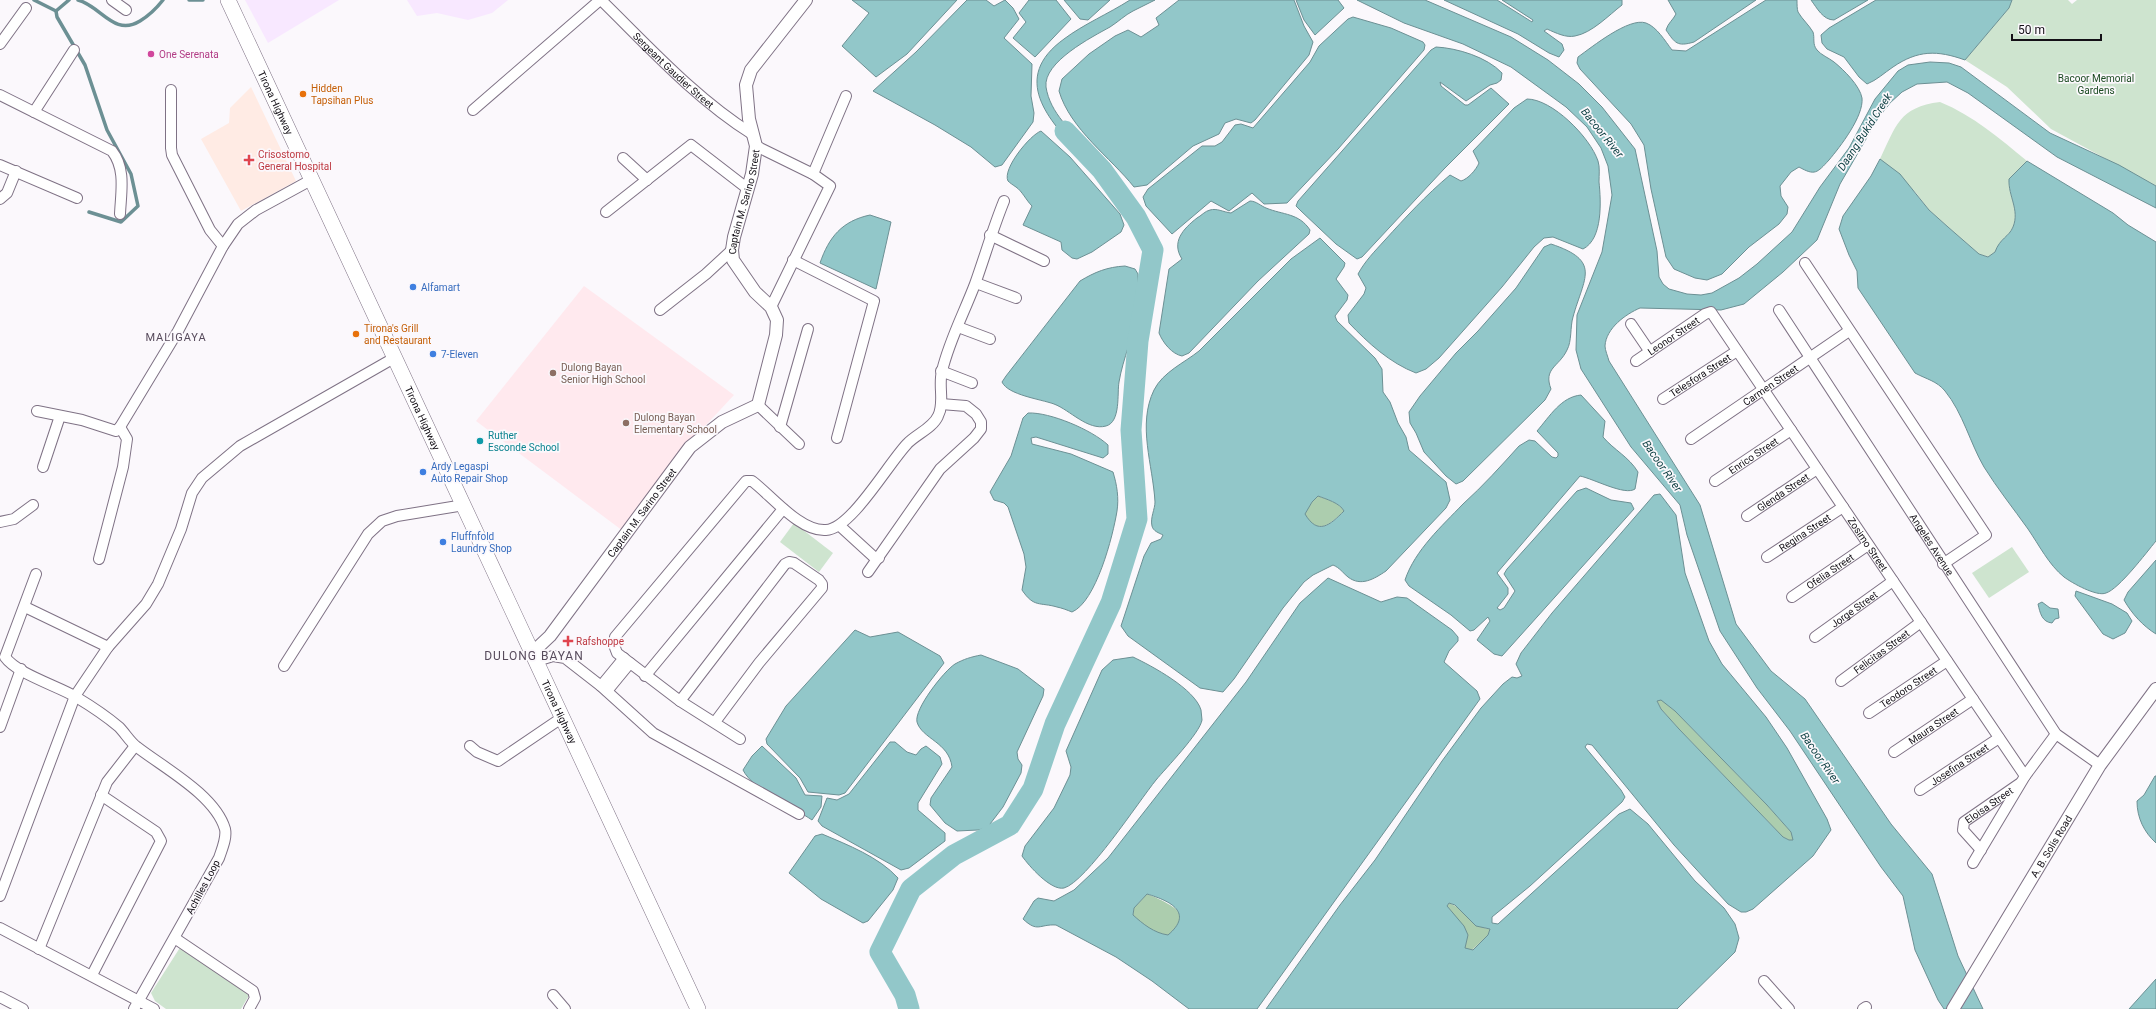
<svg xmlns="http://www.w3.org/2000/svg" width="2156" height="1009" viewBox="0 0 2156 1009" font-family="Roboto,sans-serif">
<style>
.built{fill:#f8e8ff}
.education{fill:#ffe9ee}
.medical{fill:#ffebe4}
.green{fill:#cee4cf}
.forest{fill:#accdae}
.water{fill:#92c7c9;stroke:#6c9094;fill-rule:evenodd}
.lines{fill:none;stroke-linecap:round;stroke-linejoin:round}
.stream{stroke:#6c9094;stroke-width:3.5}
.river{stroke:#92c7c9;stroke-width:21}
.minor-casing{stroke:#7f7285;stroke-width:12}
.tertiary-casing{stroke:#7f7285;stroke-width:14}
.primary-casing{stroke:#7f7285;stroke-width:16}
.minor{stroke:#fff;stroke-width:10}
.tertiary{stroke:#fff;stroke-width:12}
.primary{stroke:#fff;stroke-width:15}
.hotel-dot{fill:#d1479c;stroke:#fbf8fc;stroke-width:1.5}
.food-dot{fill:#e8710a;stroke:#fbf8fc;stroke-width:1.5}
.health-dot{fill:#e0444e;stroke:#fbf8fc;stroke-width:1.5}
.shop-dot{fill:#3f7fe0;stroke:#fbf8fc;stroke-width:1.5}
.education-dot{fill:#8d6e63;stroke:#fbf8fc;stroke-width:1.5}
.culture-dot{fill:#0f9aa8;stroke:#fbf8fc;stroke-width:1.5}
.labels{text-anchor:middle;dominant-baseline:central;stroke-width:3.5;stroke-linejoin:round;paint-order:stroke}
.hotel-label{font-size:10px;fill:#b23c85;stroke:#fbf8fc;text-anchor:start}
.street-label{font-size:10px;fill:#141017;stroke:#fbf8fc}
.park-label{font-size:10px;fill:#1c4b22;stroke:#fbf8fc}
.food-label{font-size:10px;fill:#c56008;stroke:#fbf8fc;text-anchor:start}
.health-label{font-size:10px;fill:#be3a42;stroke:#fbf8fc;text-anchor:start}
.shop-label{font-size:10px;fill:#366cbe;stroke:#fbf8fc;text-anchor:start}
.education-label{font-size:10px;fill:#785e54;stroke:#fbf8fc;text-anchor:start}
.culture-label{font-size:10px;fill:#0d838f;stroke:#fbf8fc;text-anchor:start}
.water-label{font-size:11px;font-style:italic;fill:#083c3e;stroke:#fbf8fc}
.neighbourhood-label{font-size:11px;letter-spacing:1px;fill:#574b5c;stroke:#fbf8fc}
.quarter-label{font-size:12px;letter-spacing:1px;fill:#574b5c;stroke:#fbf8fc}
</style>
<rect width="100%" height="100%" fill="#fbf8fc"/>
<!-- built -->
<g class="built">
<polygon points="245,0 339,0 268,43"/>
<polygon points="407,0 508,0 492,13 468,20 437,13 417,16"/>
</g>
<!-- education -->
<polygon class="education" points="584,286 734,395 679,454 623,531 476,421"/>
<!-- medical -->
<polygon class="medical" points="251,87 296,181 241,211 201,139 229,123 230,108"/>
<!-- green -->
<g class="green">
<polygon points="2012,0 2068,0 2072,4 2077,0 2156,0 2156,186 2051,129 2007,87 1965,60 2009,8"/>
<path d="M1940,102C1974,116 1999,138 2027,161L2009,179C2008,196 2020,210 2013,227C2009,237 1999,239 1995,252L1989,257L1979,254L1948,227L1929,210L1916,193L1880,159C1896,126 1899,107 1940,102Z"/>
<polygon points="794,523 833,553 819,572 780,542"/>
<polygon points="2012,547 2029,572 1989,598 1972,573"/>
<polygon points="181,946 251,992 241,1009 166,1009 155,1001 151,993"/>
</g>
<!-- forest -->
<g class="forest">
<path d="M1318,496C1326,499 1340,503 1344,511C1329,525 1318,536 1304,514L1312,502Z"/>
<polygon points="1661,699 1675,711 1767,805 1791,832 1794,840 1789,840 1783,837 1679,729 1661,709 1657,701"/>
<path d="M1147,894C1155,897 1182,908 1181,918C1181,925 1173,931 1168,936C1154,933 1143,925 1133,915L1134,908Z"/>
<path d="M1449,903C1468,910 1466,925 1490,929L1488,935L1472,950L1465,949C1466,935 1455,916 1447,906Z"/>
</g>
<!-- water -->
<g class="water">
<polygon points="852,0 957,0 907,54 876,77 842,46 869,13"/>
<polygon points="967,0 986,0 994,6 1005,0 1013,8 1019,19 1004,38 1032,64 1031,96 1034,113 1033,122 1002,165 995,167 971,147 935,125 873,91 916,52"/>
<polygon points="1029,0 1056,0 1071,19 1035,57 1013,38 1026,22 1019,13"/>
<polygon points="1064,0 1110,0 1088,20 1080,19"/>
<path d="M1130,0H1155C1148,4 1140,7 1133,11C1125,15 1118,22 1110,27C1092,37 1043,62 1046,87C1050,113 1072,132 1089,149L1082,155C1048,120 1010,78 1064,39C1084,24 1108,14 1130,0Z"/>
<path d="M1179,0H1294L1304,26L1313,42L1309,55L1255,120L1251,123L1236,119L1225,123L1219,134L1193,146L1147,185L1134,187C1111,158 1070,129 1059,91L1062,79L1089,54L1115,36L1128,30L1141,37L1159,25L1156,18Z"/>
<polygon points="1296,0 1338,0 1344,8 1315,35 1304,20"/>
<path d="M1357,0H1425L1511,37L1548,60L1579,84L1602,107L1635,149L1657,251L1659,277L1663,284L1669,289L1687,294L1701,295L1712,293L1739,278L1757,264L1792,232L1820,187L1849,148L1875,99L1898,71L1908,65L1930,62L1949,63L1961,67L2050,133L2119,165L2156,186V208L2057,157L1968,93L1947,82L1917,84L1902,92L1890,103L1877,120L1840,184L1817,240L1783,272L1744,304L1721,310L1640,308C1626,314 1606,328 1605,346C1605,350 1608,357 1609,361L1700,505L1736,624L1771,671L1805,699L1891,824L1932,874L1958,956L1983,1009H1944L1938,1000L1915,950L1903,896L1881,867L1790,731L1757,688L1720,631L1687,535L1680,505L1631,447L1581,369L1576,350L1577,315L1602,252L1612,195L1608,166L1601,148L1587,127L1566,107L1511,67L1463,44L1404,23Z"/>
<path d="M1444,0H1497L1532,22L1533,20L1502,0H1622V5C1609,15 1592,33 1575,36C1566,38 1556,33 1547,29L1544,31L1562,44L1564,50L1559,57L1549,53L1518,34Z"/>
<path d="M1668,0H1756L1694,42C1677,47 1675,43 1666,30C1668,23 1673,20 1676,14Z"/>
<path d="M1766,0H1797C1797,4 1797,9 1798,12C1802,19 1809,25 1813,32C1815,38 1812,44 1817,50C1821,55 1829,58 1834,62C1844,70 1860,86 1862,98C1864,116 1840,147 1829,160C1817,173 1815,176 1799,167L1791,172L1780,186L1781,196L1788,207L1787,214L1779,224L1749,247L1722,274L1707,280L1695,278L1674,269L1666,257L1664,248L1651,189L1644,145L1631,124L1580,69L1577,63L1578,57C1592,47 1629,17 1646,23C1657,27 1665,41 1672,50L1686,51Z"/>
<path d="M1811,0H1868L1834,20C1823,20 1817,8 1811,0Z"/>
<path d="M1876,0H2012L2009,8L1965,60C1937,50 1918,50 1893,67C1884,73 1877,80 1867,84L1859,77L1844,57L1827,49L1822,43L1821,35L1829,28Z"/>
<polygon points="1353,17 1391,28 1423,42 1425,45 1424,50 1338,149 1287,203 1264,204 1252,193 1229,211 1211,201 1172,234 1146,206 1143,197 1148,189 1202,146 1215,146 1222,142 1235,125 1241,124 1253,128 1310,62 1319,46 1348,19"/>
<path d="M1436,47C1457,48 1487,57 1502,73L1501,80L1497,83L1490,85L1466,101L1440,82L1441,86L1465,105H1468L1491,88L1509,104L1444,169L1362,257L1357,259L1336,244L1301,211L1296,206L1298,201L1431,50Z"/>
<path d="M1527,99C1552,99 1590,137 1598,161C1600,167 1599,175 1599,182C1601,201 1603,239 1583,249L1553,237L1544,238L1534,247L1502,287L1439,358L1426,369L1416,373C1390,363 1368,343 1349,323L1348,315L1364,294L1366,288L1358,274C1365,261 1375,251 1385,240C1405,218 1426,195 1450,175L1461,181C1468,179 1476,170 1479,163L1473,151L1514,108Z"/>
<path d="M1041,131L1070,157L1120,214L1124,225L1121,232L1092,252L1077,259L1072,258L1062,250L1061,242L1023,225L1032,206C1026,200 1022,191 1016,187C1013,185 1010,183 1008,181C1002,169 1030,135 1041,131Z"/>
<path d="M1880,159L1900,174L1929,210L1948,227L1979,254L1988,257L1995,252C2000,238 2009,237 2013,227C2020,210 2008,196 2009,179L2027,161L2113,213L2128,225L2156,242V541C2146,553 2119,589 2106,593C2097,597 2072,583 2064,577C2049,565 2039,545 2028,529C2013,508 1997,488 1984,467C1970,443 1963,413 1945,391C1937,381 1926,379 1915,373L1858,288L1857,271L1849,255L1839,229L1843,216L1871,176Z"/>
<path d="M1250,201C1256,201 1261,206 1266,208C1283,215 1299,213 1310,230L1309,234L1258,281L1189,353L1182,356C1172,354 1163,343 1159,333L1169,269L1182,259C1171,242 1183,229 1197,218C1201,216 1205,211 1210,210C1217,208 1223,212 1231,213Z"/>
<path d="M870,215L891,222L876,289L820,263C829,237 842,221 870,215Z"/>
<path d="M1320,238L1345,263L1344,267L1336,279L1348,295L1347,300L1335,316L1337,321L1375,358L1382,369L1383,392L1390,402L1398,423L1406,437L1409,450L1446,482L1450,500L1446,508L1386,571C1374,579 1361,587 1348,577C1342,572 1340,568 1333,565L1313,575L1304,582L1283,608L1234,679L1223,692L1200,688L1128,636L1121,626L1144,556L1151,543L1161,539L1163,535C1159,533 1153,531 1152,526C1150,518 1155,509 1155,502C1153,465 1137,425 1154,390C1163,372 1184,363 1199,351L1291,259ZM1318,496C1326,499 1340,503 1344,511C1330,525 1318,536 1305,514L1312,502Z"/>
<path d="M1551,244C1602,261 1584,277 1573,317C1570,327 1572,341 1567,350C1559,367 1543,368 1551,389L1545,400L1463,481L1456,484L1446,476L1424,452L1416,433L1410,423L1409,412L1420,396L1456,353L1478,331L1516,288L1544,247Z"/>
<path d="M1125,266L1135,269L1138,274C1138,286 1139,299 1137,311C1134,335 1123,358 1119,382C1117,393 1121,422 1106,426C1088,431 1070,410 1054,404C1040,399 1008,395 1002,382L1006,376L1080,281C1095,272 1107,267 1125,266Z"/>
<path d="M1581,395L1605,421L1603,437C1614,450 1629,457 1638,472L1635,489C1625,496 1594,479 1580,476L1497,573L1508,588V594L1497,608L1500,610L1504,608L1515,591L1504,574L1507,569L1577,491L1586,488L1611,500L1631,503L1634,509L1502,656L1494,654L1477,640L1490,621L1488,617L1474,630L1470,631L1451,615L1409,586L1405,580C1415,550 1442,526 1463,504C1483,486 1501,466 1519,446L1529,440L1535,441L1552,457L1556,458L1558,456V453L1537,431C1550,416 1561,397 1581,395Z"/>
<path d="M1028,413C1050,412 1092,430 1108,445V454L1103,458L1036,437L1031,438L1032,444L1071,454L1113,472C1117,485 1119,498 1117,511C1113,536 1096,602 1072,612C1067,610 1062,608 1057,607C1040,602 1034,608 1022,590L1026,567L1024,554L1008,507L1004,503L994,500L990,492L1011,456L1023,418Z"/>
<path d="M1660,494L1676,515L1685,573L1709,641L1722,664L1766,717L1787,748L1827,819L1831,830L1813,856L1753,909L1746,912H1741L1728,904L1674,845L1592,745L1587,744L1585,747L1621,790L1625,797L1622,802L1530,886L1492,917V923L1498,924L1619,814L1630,809L1648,824L1695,881L1724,908L1735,924L1739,938L1735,952L1677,1009H1266L1340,905L1375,860L1442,761L1481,708L1503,684L1512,677L1517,678L1522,676L1516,664L1521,653L1552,613L1654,495ZM1661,700L1675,711L1767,805L1791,832L1793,840H1789L1783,837L1679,729L1661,709L1657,701ZM1449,903L1455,905L1476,926L1490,929L1488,935L1473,950L1465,948L1468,935L1464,926L1447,906Z"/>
<path d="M2156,560V634C2143,626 2132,614 2124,600L2128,592Z"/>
<path d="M1328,578L1381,602L1397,597L1407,598L1452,630L1458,637V641L1449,651L1444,662L1477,691L1480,699L1257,1009H1189L1152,981L1116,957L1056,925C1039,924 1038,933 1023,919L1034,901L1038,898L1054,901L1074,890L1108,858L1246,682L1300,603ZM1147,894C1171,901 1194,913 1168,935C1154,933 1143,924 1133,915L1134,908Z"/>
<polygon points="2076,591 2112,604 2127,613 2132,621 2125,633 2113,639 2103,634 2075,596"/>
<path d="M2042,602L2050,608L2058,609L2059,618L2055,619L2052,623C2042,622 2040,613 2038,604Z"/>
<polygon points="855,630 870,637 898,632 940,656 944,663 845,793 839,795 808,792 800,778 767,744 766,739 786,706"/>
<path d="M981,655L1018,669L1044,689L1043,696L1017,752L1018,759L1022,765L1021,773L1003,807L987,828L978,830L957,831L945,823L930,805L931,798L952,767C949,742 922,739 917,722C914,709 944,671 955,664C964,659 971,657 981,655Z"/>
<path d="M1133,657C1152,666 1195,689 1201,710C1201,713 1202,717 1202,720C1200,733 1166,768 1156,780C1139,801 1086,882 1064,888C1051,891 1029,866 1022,856L1025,846L1054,808L1070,775L1071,767L1066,751L1102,670L1113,660Z"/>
<polygon points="890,742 895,742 907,752 916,755 921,749 926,746 940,757 942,764 918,803 918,810 945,833 945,841 909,868 901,870 822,826 818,821 827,798 837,800 849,794"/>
<path d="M762,746L796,778L805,795L822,796L821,807L812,820C793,807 753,790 743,770L752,756Z"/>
<path d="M2155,776H2156V843C2144,832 2137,818 2137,801L2144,795Z"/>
<path d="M822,834C848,845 879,857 898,878L893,890L868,921L863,923L821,899L789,873L815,836Z"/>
<polygon points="2156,979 2156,1009 2129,1009"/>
</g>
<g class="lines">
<!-- stream -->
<g class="stream">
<polyline points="34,0 56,11"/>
<polyline points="69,0 56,11 57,17 85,65 107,130 131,174 138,206 121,222 89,212"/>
<path d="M78,0C101,6 114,37 140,21C150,15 156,9 163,0"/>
<polyline points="189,0 203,0"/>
</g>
<!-- river -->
<polyline class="river" points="909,1009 905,995 880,952 911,889 954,855 1010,825 1033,789 1055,724 1111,603 1137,519 1131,430 1138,341 1153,250 1136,217 1102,170 1065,131"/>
<!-- minor casing -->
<g class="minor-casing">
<g id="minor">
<polyline points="112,0 126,10"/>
<path id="s1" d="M601,0C649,47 695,98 752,134"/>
<polyline points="0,44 26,8"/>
<polyline points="171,90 171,148 172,155 210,230 223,246"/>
<path d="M0,95L112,151C126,169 121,192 120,214"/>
<polyline points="473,110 600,0"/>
<polyline points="34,112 74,50"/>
<polyline points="756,146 813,174 830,186 771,307"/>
<polyline points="623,158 647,180"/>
<polyline points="0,165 77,198"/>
<polyline points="813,174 846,96"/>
<polyline points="0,199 7,193 16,171"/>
<polyline points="606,212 691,145 748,189"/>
<polyline points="990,235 1044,261"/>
<polyline points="793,260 874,301 837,438"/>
<polyline points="1805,263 1986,535 1943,564"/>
<polyline points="976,283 1016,298"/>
<polyline points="660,310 706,274 732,250"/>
<path id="s2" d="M1779,310L2056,734L2100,765"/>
<polyline points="1631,324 1650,352"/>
<polyline points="958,327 990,339"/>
<path id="s3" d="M1636,361L1705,314L1711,312L2025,776"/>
<polyline points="941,371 972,383"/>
<path id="s4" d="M1663,399L1737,351"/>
<polyline points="758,405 799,444"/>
<polyline points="37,411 82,420 116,431 120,427 178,331 223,246 238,224 256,210 311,180"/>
<polyline points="780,427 808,329"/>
<path id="s5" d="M1691,439L1849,331"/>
<polyline points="43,467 60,416"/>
<path id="s6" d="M1715,481L1791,430"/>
<path id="s7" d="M1747,516L1817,469"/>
<polyline points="0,522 14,519 33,505"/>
<polyline points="840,526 875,558 879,558"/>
<path id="s8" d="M1767,557L1843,507"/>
<polyline points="99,559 123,467 127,439 120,427"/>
<polyline points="868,572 940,469 974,438 981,429 981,422 976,414 966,406 941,404"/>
<path d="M36,574L5,657C17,674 58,686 76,697C91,706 106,716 119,727C125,733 130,742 137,747C164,768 215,795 225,829C227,838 222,849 219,858L134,1009"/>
<path id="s9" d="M1792,597L1868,545"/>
<polyline points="25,607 108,647"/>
<path id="s10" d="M1815,637L1893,581"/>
<polyline points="537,661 553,656 565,658 601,686 653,733 799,814"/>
<polyline points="284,666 368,534 382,521 397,516 464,505"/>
<polyline points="645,676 783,509"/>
<path id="s11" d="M1841,681L1921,622"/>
<polyline points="601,686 624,658"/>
<polyline points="607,691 630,663"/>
<polyline points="680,701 785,564 789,562 794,563 819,580 822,584 822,588 759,663 715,722"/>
<path id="s12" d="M1869,713L1947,661"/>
<polyline points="0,727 21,669"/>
<path d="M740,739L680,701L617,653L614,645L615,637L746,481H752C771,495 800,532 826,530C851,529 888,464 907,444C915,435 933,428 938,416C945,403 938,386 942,371C949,341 964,313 975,284C985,256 993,228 1004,201"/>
<polyline points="470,746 477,752 498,761 563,717"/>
<path id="s13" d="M1894,752L1973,699"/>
<path id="s14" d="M1920,790L1999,738"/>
<path id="s15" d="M1981,850L1963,830L1964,822L2019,784"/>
<polyline points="1973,863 2025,776 2056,734"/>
<polyline points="0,896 75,696 108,647 146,604 158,584 181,529 192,493 202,478 240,446 394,358"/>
<polyline points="0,928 154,1009"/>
<polyline points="176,939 253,991 255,998 249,1009"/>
<polyline points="39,949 107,782 135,746"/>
<polyline points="92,975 161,841 156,832 101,795"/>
<polyline points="1764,981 1789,1009"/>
<polyline points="553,995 565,1009"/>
<polyline points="0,997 23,1009"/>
<polyline points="1863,1009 1866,1007"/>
</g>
</g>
<!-- tertiary casing -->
<g class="tertiary-casing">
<g id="tertiary">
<path id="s16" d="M533,652L550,636L690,447L722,422L758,405L776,335L777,320L771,307L755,292L733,260L732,250L734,237L752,174L756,146L749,119L746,85L751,70L806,0"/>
<path id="s17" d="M1953,1009L2100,765L2156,689"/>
</g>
</g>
<!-- primary casing -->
<g class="primary-casing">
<g id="primary">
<path id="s18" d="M228,0L698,1009"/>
</g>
</g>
<!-- minor -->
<use href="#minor" class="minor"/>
<!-- tertiary -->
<use href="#tertiary" class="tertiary"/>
<!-- primary -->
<use href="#primary" class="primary"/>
</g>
<!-- markers -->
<circle class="hotel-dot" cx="151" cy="54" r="4"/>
<g class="food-dot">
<circle cx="303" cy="94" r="4"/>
<circle cx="356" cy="334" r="4"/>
</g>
<g class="health-dot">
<path d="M247 154h4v4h4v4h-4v4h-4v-4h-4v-4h4z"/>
<path d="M566 635h4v4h4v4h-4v4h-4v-4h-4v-4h4z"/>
</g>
<g class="shop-dot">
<circle cx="413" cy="287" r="4"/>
<circle cx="433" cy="354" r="4"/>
<circle cx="423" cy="472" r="4"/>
<circle cx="443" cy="542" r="4"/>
</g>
<g class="education-dot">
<circle cx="553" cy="373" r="4"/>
<circle cx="626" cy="423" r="4"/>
</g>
<circle class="culture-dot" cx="480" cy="441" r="4"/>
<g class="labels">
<!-- hotel labels -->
<g class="hotel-label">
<text x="159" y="54">One Serenata</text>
</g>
<!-- street labels -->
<g class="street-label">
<text stroke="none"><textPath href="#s1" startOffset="101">Sergeant Gaudier Street</textPath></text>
<text stroke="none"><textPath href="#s18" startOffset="113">Tirona Highway</textPath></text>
<text stroke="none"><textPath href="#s16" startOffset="561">Captain M. Sarino Street</textPath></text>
<text stroke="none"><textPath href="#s3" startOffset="45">Leonor Street</textPath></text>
<text stroke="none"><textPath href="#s4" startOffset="44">Telesfora Street</textPath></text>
<text stroke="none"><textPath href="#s5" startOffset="96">Carmen Street</textPath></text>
<text stroke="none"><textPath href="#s18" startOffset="461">Tirona Highway</textPath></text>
<text stroke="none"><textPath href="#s6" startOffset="46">Enrico Street</textPath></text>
<text stroke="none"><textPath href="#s7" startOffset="43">Glenda Street</textPath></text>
<text stroke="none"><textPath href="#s16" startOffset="177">Captain M. Sarino Street</textPath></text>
<text stroke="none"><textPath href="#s8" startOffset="45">Regina Street</textPath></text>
<text stroke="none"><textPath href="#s3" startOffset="370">Zosimo Street</textPath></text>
<text stroke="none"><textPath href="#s2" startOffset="280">Angeles Avenue</textPath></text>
<text stroke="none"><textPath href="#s9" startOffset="46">Ofelia Street</textPath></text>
<text stroke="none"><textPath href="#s10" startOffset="48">Jorge Street</textPath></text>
<text stroke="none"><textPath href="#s11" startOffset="50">Felicitas Street</textPath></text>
<text stroke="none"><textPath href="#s12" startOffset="47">Teodoro Street</textPath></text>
<text stroke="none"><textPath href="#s18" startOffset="785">Tirona Highway</textPath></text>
<text stroke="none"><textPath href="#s13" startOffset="47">Maura Street</textPath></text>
<text stroke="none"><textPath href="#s14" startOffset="47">Josefina Street</textPath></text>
<text stroke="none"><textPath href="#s15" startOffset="65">Eloisa Street</textPath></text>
<text stroke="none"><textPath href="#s17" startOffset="190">A. B. Solis Road</textPath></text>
<text transform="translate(203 887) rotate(-62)">Achilles Loop</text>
</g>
<!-- park labels -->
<g class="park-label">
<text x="2096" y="78">Bacoor Memorial<tspan x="2096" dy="12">Gardens</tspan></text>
</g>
<!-- food labels -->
<g class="food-label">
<text x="311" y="88">Hidden<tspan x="311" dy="12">Tapsihan Plus</tspan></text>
<text x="364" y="328">Tirona's Grill<tspan x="364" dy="12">and Restaurant</tspan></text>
</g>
<!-- health labels -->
<g class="health-label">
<text x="258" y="154">Crisostomo<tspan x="258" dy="12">General Hospital</tspan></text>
<text x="576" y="641">Rafshoppe</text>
</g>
<!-- shop labels -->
<g class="shop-label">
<text x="421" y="287">Alfamart</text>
<text x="441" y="354">7-Eleven</text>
<text x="431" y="466">Ardy Legaspi<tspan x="431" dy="12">Auto Repair Shop</tspan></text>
<text x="451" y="536">Fluffnfold<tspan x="451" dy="12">Laundry Shop</tspan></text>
</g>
<!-- education labels -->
<g class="education-label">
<text x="561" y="367">Dulong Bayan<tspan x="561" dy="12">Senior High School</tspan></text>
<text x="634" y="417">Dulong Bayan<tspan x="634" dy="12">Elementary School</tspan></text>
</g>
<!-- culture labels -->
<g class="culture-label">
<text x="488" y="435">Ruther<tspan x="488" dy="12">Esconde School</tspan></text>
</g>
<!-- water labels -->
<g class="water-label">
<text transform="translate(1865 132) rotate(-57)">Daang Bukid Creek</text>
<text transform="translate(1602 133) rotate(51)">Bacoor River</text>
<text transform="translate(1662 466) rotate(55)">Bacoor River</text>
<text transform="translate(1820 758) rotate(55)">Bacoor River</text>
</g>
<!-- neighbourhood labels -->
<g class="neighbourhood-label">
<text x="176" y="337">MALIGAYA</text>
</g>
<!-- quarter labels -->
<g class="quarter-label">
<text x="534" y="656">DULONG BAYAN</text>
</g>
</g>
<!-- scale -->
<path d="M2012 34v6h89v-6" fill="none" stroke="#141017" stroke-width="2"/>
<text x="2018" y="34" font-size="12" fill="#141017" stroke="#fbf8fc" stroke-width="3" paint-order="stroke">50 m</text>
</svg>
